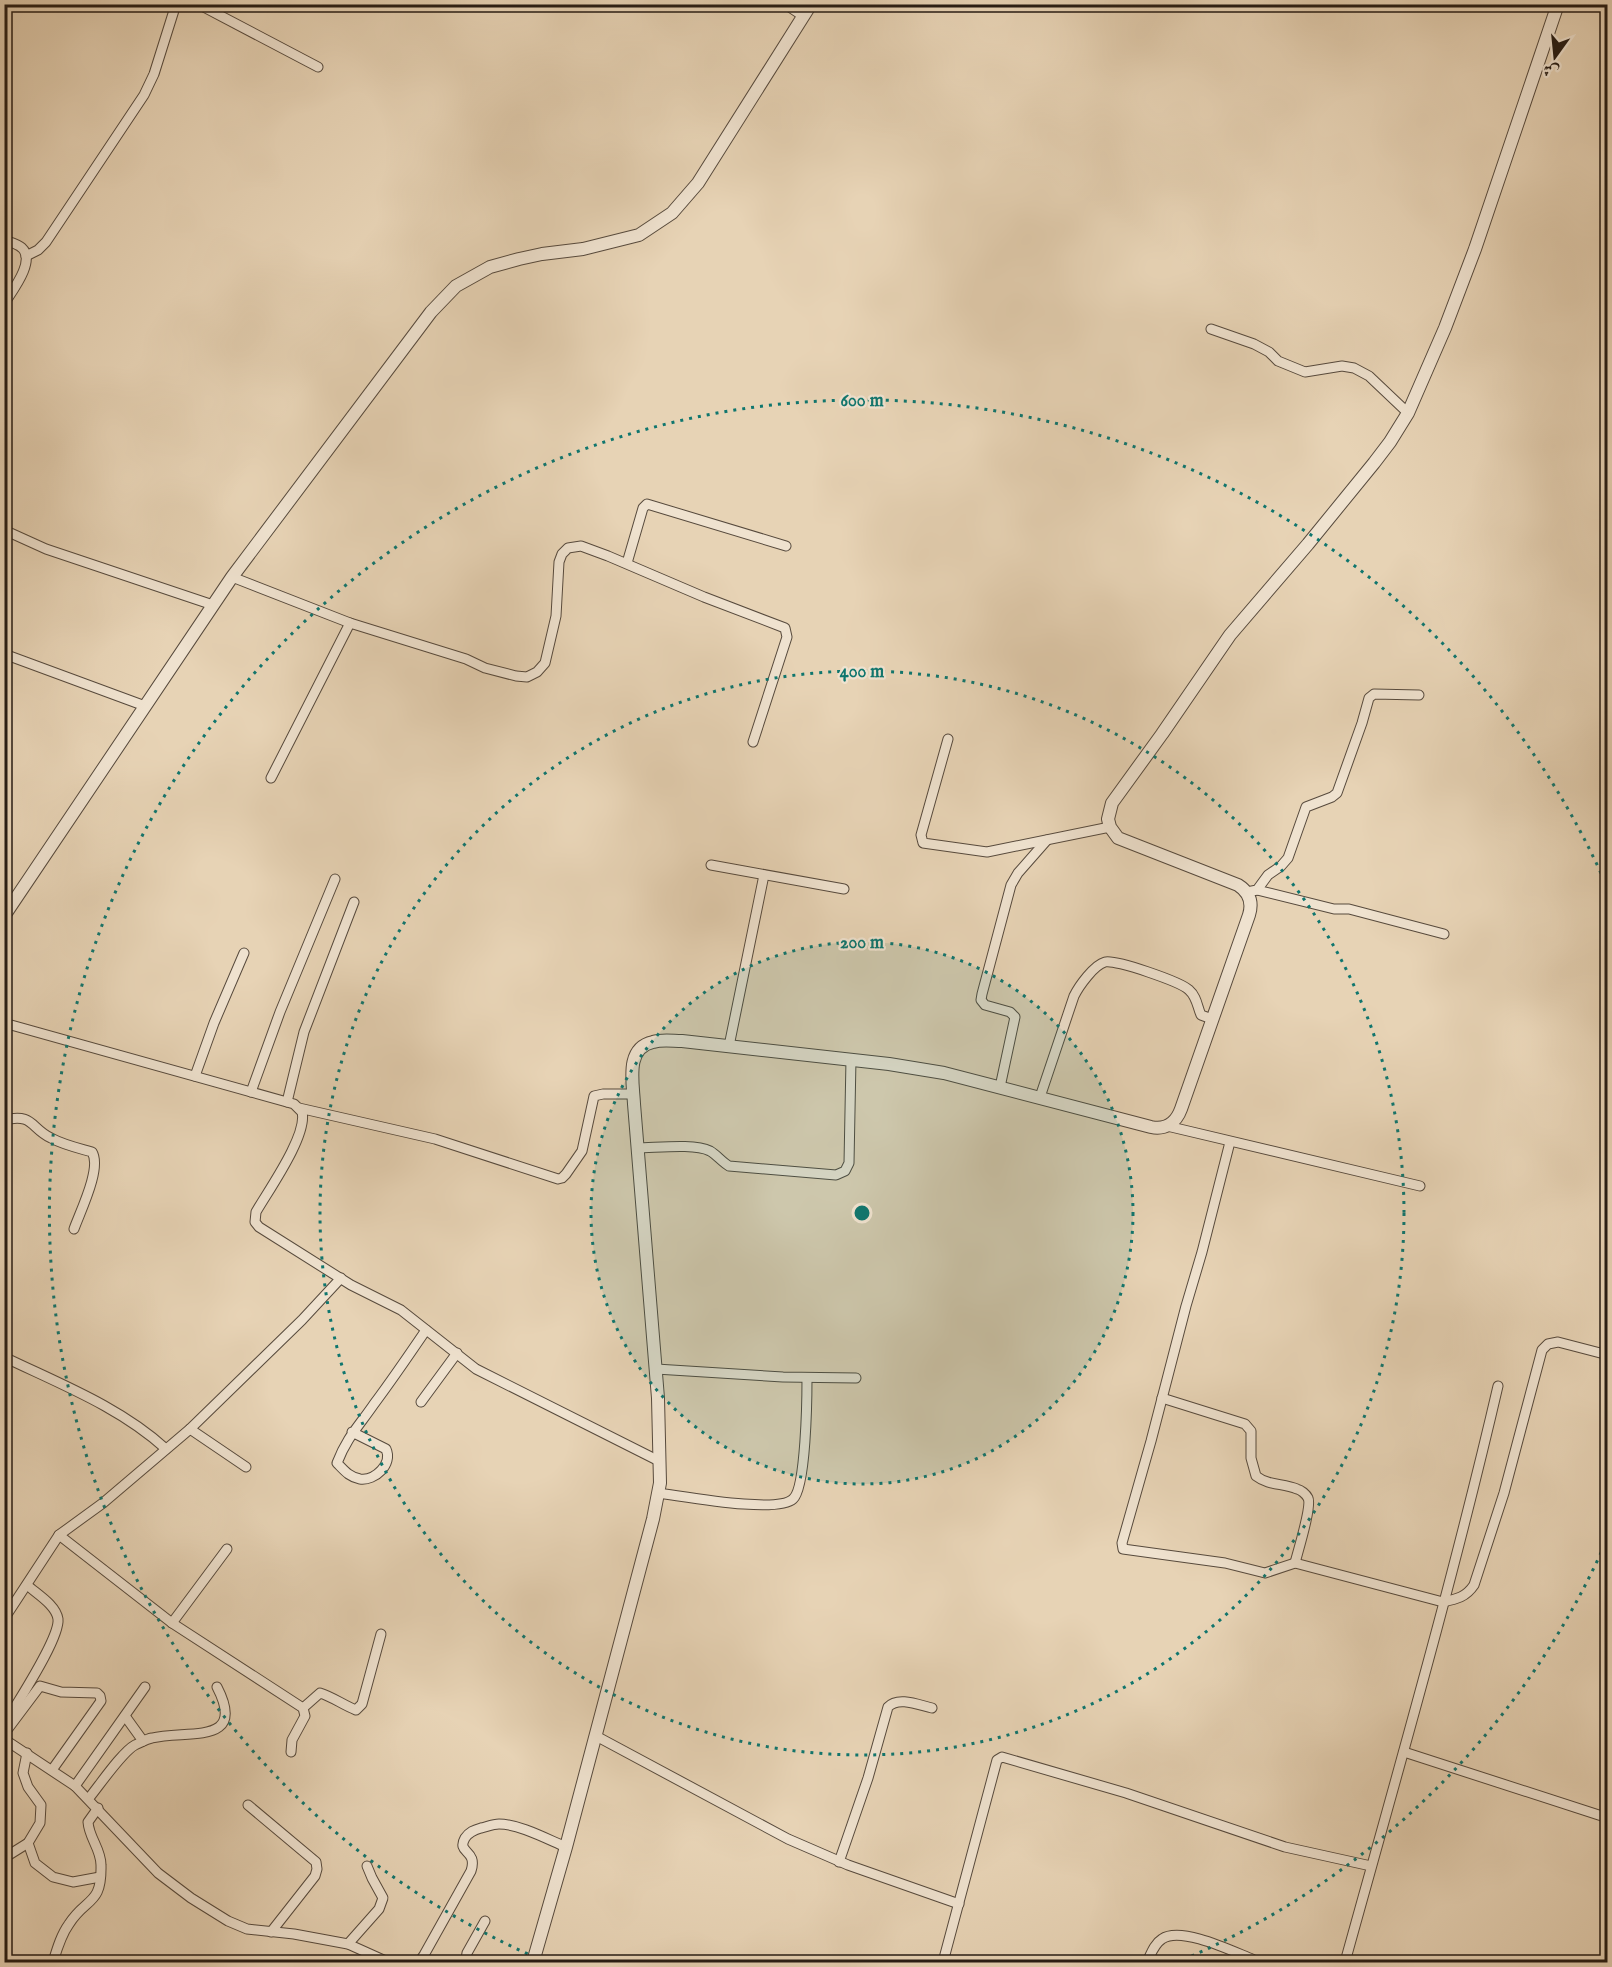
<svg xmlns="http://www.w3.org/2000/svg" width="1612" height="1967" viewBox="0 0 1612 1967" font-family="'IM FELL English',Amiri,serif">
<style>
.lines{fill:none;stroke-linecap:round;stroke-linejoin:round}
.minor-casing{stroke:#574a3d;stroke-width:11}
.tertiary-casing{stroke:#574a3d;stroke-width:14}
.minor{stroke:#efe2cf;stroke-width:9}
.tertiary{stroke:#efe2cf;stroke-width:12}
.ring{fill:none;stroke:#0f766e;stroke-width:3;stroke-dasharray:3 6}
.centre{fill:#0f766e;stroke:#efe2cf;stroke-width:3}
.ring-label{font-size:18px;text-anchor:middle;font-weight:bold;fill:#0f766e;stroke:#efe2cf;stroke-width:4.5;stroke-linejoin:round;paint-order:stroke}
</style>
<rect width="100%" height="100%" fill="#e7d3b5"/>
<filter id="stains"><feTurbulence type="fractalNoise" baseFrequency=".00333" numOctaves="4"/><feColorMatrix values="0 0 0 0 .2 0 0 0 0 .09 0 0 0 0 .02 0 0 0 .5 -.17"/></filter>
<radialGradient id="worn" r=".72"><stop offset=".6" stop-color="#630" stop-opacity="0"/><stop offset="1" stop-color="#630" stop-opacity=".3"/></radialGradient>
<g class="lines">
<!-- minor casing -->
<g class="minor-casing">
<g id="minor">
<polyline points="198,4 318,67"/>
<polyline points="785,4 803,16"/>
<path d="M4,240C10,242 18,244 22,248C36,261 12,291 4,304"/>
<polyline points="26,256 38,250 46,242 144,95 154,74 176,4"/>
<polyline points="1211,329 1254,344 1269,352 1278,361 1305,372 1342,366 1354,368 1369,376 1408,413"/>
<polyline points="4,530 46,549 213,605"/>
<polyline points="627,563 643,508 647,504 786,546"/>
<polyline points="232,577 350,623 466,659 485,668 516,676 527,677 537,672 545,663 556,616 559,562 562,554 568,548 581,546 608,556 704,597 785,628 787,637 753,742"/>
<polyline points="4,654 145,706"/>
<polyline points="948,739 921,835 923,843 987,852 1110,827"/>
<polyline points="271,778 350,623"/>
<polyline points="711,865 844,889"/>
<polyline points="1257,890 1334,909 1349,909 1444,934"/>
<polyline points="1247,892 1257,890 1268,875 1281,866 1288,858 1306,807 1332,797 1337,793 1362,723 1369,698 1374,694 1419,695"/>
<path d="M4,1023L294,1104L302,1112C308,1135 268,1191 256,1212L255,1222L259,1227L351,1285L401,1310L476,1369L659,1461"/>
<polyline points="729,1046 764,875"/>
<polyline points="195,1076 214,1023 244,953"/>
<polyline points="1000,1087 1015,1017 1010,1012 985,1005 981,1000 982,994 1011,885 1018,873 1047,840"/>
<polyline points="251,1092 280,1012 335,879"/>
<path d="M1040,1097L1074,996C1079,986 1094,965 1105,962C1115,959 1181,982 1189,990C1197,997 1197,1006 1201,1015L1212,1019"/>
<polyline points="287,1102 304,1032 354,902"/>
<polyline points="299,1108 435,1139 558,1179 562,1178 566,1174 582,1151 594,1096 603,1094 633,1094"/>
<path d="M4,1120C34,1113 30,1128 51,1138C64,1145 78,1148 92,1152C102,1168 80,1212 74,1229"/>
<polyline points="1167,1126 1420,1186"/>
<path d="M1230,1142L1202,1252L1186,1306L1151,1441L1122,1543L1123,1549L1225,1563L1265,1573L1295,1563L1443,1602C1457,1599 1466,1597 1474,1585L1504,1493L1542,1350L1548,1344L1558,1342L1608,1355"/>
<path d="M637,1148C656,1148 694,1143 710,1151C717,1155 722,1162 729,1166L836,1175L845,1171L849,1163L851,1059"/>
<path d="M4,1357C60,1384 120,1407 166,1449"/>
<polyline points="656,1369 783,1377 856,1378"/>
<path d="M1162,1398L1245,1424L1251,1431V1458L1256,1476C1269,1486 1283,1483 1297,1489C1301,1490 1306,1494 1308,1498C1312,1506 1298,1551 1295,1563"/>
<polyline points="421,1402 457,1353"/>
<polyline points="190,1429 246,1467"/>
<path d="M352,1432L386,1449C393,1464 375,1481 360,1479C349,1477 344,1470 337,1463C347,1437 359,1426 374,1404C392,1380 409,1355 426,1330"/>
<path d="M658,1493C683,1496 777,1514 793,1499C806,1488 807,1398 807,1378"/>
<polyline points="59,1535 172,1623 303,1708 305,1716 292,1740 291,1752"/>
<polyline points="4,1619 59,1535 103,1503 190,1429 302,1320 341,1278"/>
<polyline points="172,1623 227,1549"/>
<path d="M303,1708L320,1693C333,1697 343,1705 356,1710L362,1704L381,1634"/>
<path d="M12,1712C22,1695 60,1637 58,1619C56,1605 37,1594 27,1585"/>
<polyline points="125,1716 143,1741"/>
<polyline points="4,1734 40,1686 61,1692 97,1693 100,1696 101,1701 52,1770"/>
<polyline points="596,1736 788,1839 848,1865 959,1904"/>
<polyline points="4,1739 75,1786 158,1873 191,1898 228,1921 247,1929 294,1934 348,1944 388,1962"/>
<polyline points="1404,1752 1608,1818"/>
<polyline points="75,1786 145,1687"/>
<path d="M89,1798C99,1786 122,1752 135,1745C140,1743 146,1739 152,1738C185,1729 248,1747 217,1687"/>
<polyline points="248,1805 316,1862 317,1869 315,1876 271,1932"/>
<polyline points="28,1843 35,1863 53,1877 73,1882 100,1877"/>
<polyline points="4,1858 28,1843 40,1823 41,1805 28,1787 23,1773 27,1753"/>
<path d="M839,1862L868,1778L888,1707C898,1696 919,1705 932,1708"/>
<polyline points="348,1944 379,1909 383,1898 372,1878 367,1866"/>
<path d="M53,1962C57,1949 61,1935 69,1924C86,1897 102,1906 101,1865C101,1849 89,1838 88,1822L98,1808"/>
<path d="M419,1962L424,1955L471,1871C478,1849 456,1854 465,1838C469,1832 474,1830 481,1828C486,1827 493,1824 499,1824C519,1824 547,1839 566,1847"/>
<polyline points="470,1962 466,1959 467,1953 485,1921"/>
<polyline points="943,1962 997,1760 1002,1757 1126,1793 1285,1847 1371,1866"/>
<path d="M1147,1962C1151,1954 1154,1944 1162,1939C1181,1926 1232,1951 1252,1959L1255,1962"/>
<path d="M1345,1962C1398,1771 1453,1580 1498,1386"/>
</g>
</g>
<!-- tertiary casing -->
<g class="tertiary-casing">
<g id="tertiary">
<polyline points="4,916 232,577 431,312 456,286 490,267 519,259 542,254 583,249 639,235 672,213 698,183 811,4"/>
<path d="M533,1962L566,1847L653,1519L660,1483L658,1398L634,1104C633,1082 625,1048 653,1042C662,1039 673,1041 682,1041L889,1064L944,1073L1151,1127C1165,1130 1176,1123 1181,1109L1249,915C1253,902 1249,892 1238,885L1118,838L1110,827L1108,819L1112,803L1162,734L1230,635L1308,544L1374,463L1390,442L1408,413L1445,328L1475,249L1558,4"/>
</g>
</g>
<!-- minor -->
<use href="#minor" class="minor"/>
<!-- tertiary -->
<use href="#tertiary" class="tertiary"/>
</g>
<!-- distance rings -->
<circle cx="862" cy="1213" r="271" fill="#0f766e" fill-opacity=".12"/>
<g class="ring">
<circle cx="862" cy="1213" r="271"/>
<circle cx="862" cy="1213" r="542"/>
<path d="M1605 1544A813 813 0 0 1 1180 1961M544 1961A813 813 0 1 1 1605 882"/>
</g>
<circle cx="862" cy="1213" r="9" class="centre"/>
<g class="ring-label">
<text x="862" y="406">600 m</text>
<text x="862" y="677">400 m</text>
<text x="862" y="948">200 m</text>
</g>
<!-- margin -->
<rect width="1612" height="1967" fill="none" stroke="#e7d3b5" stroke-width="24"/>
<rect x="6" y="6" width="1600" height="1955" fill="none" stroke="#271d15" stroke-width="3"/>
<rect x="12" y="12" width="1588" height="1943" fill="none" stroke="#271d15" stroke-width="1.5"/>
<!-- north arrow -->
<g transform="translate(1555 57) rotate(195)" stroke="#efe2cf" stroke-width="4.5" paint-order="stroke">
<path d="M0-4.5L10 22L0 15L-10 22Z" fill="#271d15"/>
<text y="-9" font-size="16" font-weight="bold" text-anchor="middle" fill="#271d15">ش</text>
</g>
<rect width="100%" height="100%" filter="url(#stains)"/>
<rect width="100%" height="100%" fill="url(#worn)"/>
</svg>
